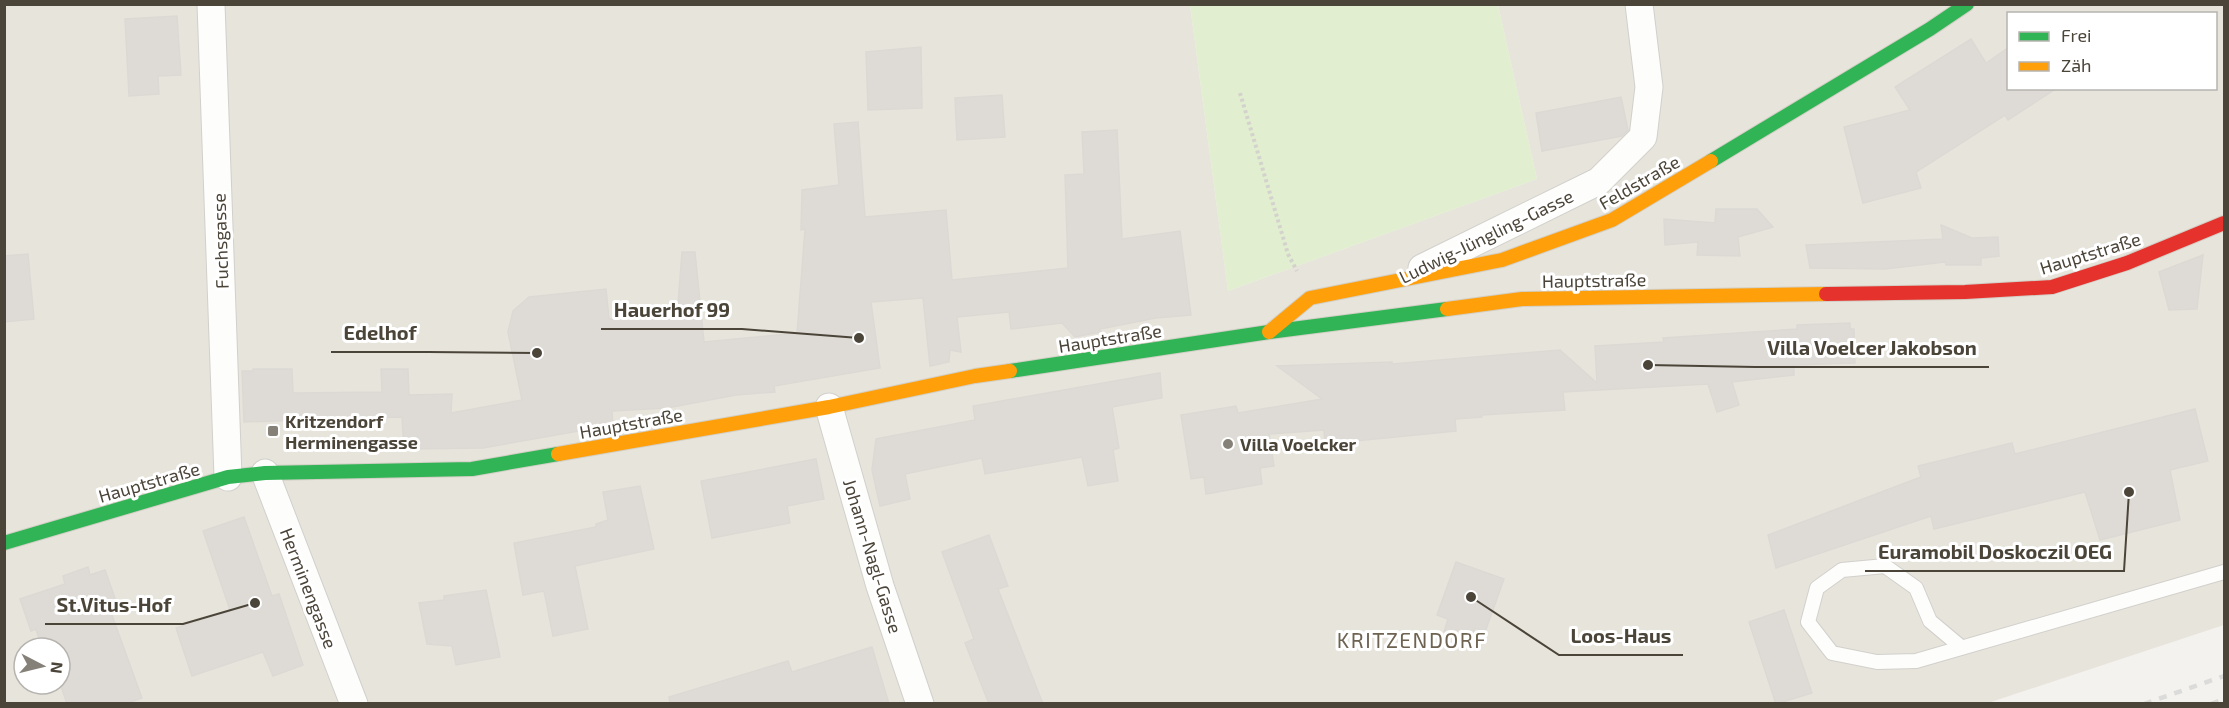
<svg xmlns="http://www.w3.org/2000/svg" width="2229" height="708" viewBox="0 0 2229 708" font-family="'Exo 2',sans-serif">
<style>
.residential{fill:#e7e4dc;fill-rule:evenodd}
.green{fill:#e1eecf}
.building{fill:#dedbd6;stroke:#dcd9d4;stroke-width:1.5}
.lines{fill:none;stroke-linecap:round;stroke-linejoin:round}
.lane-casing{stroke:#d2d0cb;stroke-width:16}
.street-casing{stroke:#d2d0cb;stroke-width:29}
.fast-casing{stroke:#d3cfc5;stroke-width:16}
.slow-casing{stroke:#d3cfc5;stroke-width:16}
.jam-casing{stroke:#d3cfc5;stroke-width:16}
.path{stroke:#d3d2cc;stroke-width:4;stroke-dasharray:3 3;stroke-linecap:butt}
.lane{stroke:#fdfdfc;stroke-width:14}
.street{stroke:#fdfdfc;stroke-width:27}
.fast{stroke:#30b455;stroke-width:14}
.slow{stroke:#ff9f0a;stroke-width:14}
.jam{stroke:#e5322d;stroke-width:14}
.rail{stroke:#dbdbda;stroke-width:4.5;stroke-dasharray:8 8;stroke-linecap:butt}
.poi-dot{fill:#868178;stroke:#fff;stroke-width:2}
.labels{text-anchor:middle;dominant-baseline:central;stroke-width:6;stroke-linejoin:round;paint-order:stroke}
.street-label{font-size:18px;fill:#4b4439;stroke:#fff}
.poi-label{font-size:18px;font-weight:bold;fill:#4b4439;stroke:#fff;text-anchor:start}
.quarter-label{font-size:21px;letter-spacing:1.5px;fill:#6e6250;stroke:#fff}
.leader{fill:none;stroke:#4b4439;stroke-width:2}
.callout-dot{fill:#4b4439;stroke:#fff;stroke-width:2}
.callout-label{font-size:20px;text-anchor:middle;font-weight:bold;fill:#4b4439;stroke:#fff;stroke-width:6;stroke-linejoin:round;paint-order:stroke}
</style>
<rect width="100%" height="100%" fill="#f4f2ee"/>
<!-- residential -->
<path class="residential" d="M4,5H1190L1228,291L1537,179L1498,5H2224V625L1985,704L5,703ZM2008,14H2216V88H2008ZM24,648H60V684H24Z"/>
<!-- green -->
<polygon class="green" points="1190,5 1498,5 1537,179 1228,291"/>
<!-- building -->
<g class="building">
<polygon points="177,16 181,75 158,76 159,94 129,96 125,19"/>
<polygon points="1971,39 1986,63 2008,48 2008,88 2057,88 2008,120 2005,115 1916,172 1921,188 1863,203 1844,127 1910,110 1895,87"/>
<polygon points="921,47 922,108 868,110 866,52"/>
<polygon points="1002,95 1005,137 957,140 955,98"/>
<polygon points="1621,97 1628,130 1622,136 1542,151 1536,113"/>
<polygon points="858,122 865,217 946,210 952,280 1068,268 1065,175 1084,174 1082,132 1117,130 1122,239 1180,231 1191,315 1156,318 1100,329 1101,332 1075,337 1062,323 1011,329 1009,312 957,317 961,352 950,350 949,362 930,366 923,298 871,302 880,368 774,386 775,392 736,395 667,408 612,411 613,425 483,448 404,449 402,417 244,422 242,371 253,371 253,369 292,369 293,393 382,392 381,369 408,369 409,395 452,394 451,413 522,400 508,332 513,311 529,297 606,289 609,319 677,318 682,252 695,252 704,342 797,333 805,229 801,230 802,190 839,185 834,124"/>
<polygon points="1716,209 1757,209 1773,227 1738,237 1740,256 1697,255 1698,242 1665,245 1664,219 1715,223"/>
<polygon points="1941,225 1972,238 1998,237 1999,256 1981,258 1981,265 1946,265 1945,262 1885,269 1810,268 1806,245 1943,239"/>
<polygon points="28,254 34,319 4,322 4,256"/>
<polygon points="2203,255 2197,309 2169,310 2159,272"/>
<polygon points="1850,323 1850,329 1854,329 1855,363 1794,365 1794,375 1732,382 1739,405 1717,412 1708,384 1563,392 1565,410 1482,415 1482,417 1455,419 1456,431 1325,444 1324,430 1269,434 1274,466 1260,468 1262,484 1206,494 1204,477 1191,479 1181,415 1236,406 1238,413 1322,399 1277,366 1392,362 1392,364 1560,350 1597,383 1595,346 1664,342 1663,338 1797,329 1797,325"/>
<polygon points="1160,373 1162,398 1112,407 1119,448 1113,450 1118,481 1088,486 1082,457 985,474 982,458 905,474 910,499 880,506 872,470 876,439 975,420 973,406"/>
<polygon points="2195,409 2208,461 2170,470 2180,520 2100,540 2085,492 1934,529 1931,516 1776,568 1768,535 1921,477 1918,466 2012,443 2015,454"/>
<polygon points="816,459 824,499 787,506 790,523 712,538 701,481"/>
<polygon points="640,486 654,549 575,566 588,629 553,636 544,591 523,595 514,543 596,527 596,524 608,520 603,492"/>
<polygon points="244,517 272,596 279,594 303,665 273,676 263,652 192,676 176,628 230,610 203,531"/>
<polygon points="989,535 1008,586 998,589 1043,704 989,704 965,643 974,639 942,552"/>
<polygon points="1456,562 1504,579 1485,632 1475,628 1471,642 1444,632 1448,619 1437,615"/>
<polygon points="88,567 90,575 105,570 117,604 109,607 142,698 125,704 67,704 60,683 60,648 42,648 36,629 31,631 20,599 65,584 63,576"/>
<polygon points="486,590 500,657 456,665 452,646 427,644 419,603 444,600 444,596"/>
<polygon points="1784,610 1812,693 1776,704 1749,622"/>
<polygon points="872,647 889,704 670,704 669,697 788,661 792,672"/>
</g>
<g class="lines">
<!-- lane casing -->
<g class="lane-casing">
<polyline id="lane" points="1961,647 1930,621 1916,588 1885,566 1842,570 1817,588 1808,622 1832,653 1877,662 1916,661 2224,572"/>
</g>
<!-- street casing -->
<g class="street-casing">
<g id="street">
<polyline points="211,4 228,477"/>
<polyline points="1422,268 1599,181 1643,137 1649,87 1639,4"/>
<polyline points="829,407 880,586 920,704"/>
<polyline points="265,473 354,704"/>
</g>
</g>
<!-- fast casing -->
<g class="fast-casing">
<g id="fast">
<polyline points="1711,161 1930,29 1967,4"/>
<polyline points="1010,371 1269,332 1447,309"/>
<polyline points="4,543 228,477 265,473 472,469 558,454"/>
</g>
</g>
<!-- slow casing -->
<g class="slow-casing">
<g id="slow">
<polyline points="1447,309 1522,299 1826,294"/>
<polyline points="1269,332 1310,298 1502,260 1612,220 1711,161"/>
<polyline points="558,454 829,407 975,376 1010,371"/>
</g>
</g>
<!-- jam casing -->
<g class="jam-casing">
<polyline id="jam" points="1826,294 1965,292 2052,287 2127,263 2224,223"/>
</g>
<!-- path -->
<polyline class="path" points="1240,93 1288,254 1297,271"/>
<!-- lane -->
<use href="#lane" class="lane"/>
<!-- street -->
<use href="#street" class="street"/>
<!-- fast -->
<use href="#fast" class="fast"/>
<!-- slow -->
<use href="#slow" class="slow"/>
<!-- jam -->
<use href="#jam" class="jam"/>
<!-- rail -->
<g class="rail">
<polyline points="2144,704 2224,676"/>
<polyline points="2211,704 2224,699"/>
</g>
</g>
<!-- markers -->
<g class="poi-dot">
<rect x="267" y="425" width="12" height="12" rx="3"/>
<circle cx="1228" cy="444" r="6"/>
</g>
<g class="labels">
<!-- street labels -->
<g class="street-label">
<text transform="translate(1639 182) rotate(-30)">Feldstraße</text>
<text transform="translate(1486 236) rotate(-26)">Ludwig-Jüngling-Gasse</text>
<text transform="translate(220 241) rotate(-92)">Fuchsgasse</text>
<text transform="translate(2090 253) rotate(-17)">Hauptstraße</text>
<text transform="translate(1594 280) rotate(-1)">Hauptstraße</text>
<text transform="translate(1110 338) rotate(-9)">Hauptstraße</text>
<text transform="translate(631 423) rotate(-10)">Hauptstraße</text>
<text transform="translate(149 482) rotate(-16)">Hauptstraße</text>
<text transform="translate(873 556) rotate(73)">Johann-Nagl-Gasse</text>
<text transform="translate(309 588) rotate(69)">Herminengasse</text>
</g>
<!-- poi labels -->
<g class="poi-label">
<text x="285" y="421">Kritzendorf<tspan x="285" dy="21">Herminengasse</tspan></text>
<text x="1240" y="444">Villa Voelcker</text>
</g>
<!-- quarter labels -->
<g class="quarter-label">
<text x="1412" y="639">KRITZENDORF</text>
</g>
</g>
<!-- callouts -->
<path class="leader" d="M859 338L742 329H601M537 353L428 352H331M1648 365L1755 367H1989M2129 492L2124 571H1865M255 603L183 624H45M1471 597L1559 655H1683"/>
<g class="callout-dot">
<circle cx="859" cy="338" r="6"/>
<circle cx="537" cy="353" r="6"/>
<circle cx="1648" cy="365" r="6"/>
<circle cx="2129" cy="492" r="6"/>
<circle cx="255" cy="603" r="6"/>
<circle cx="1471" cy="597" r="6"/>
</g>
<g class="callout-label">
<text x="672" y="317">Hauerhof 99</text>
<text x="380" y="340">Edelhof</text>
<text x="1872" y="355">Villa Voelcer Jakobson</text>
<text x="1995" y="559">Euramobil Doskoczil OEG</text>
<text x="114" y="612">St.Vitus-Hof</text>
<text x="1621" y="643">Loos-Haus</text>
</g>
<!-- border -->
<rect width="2229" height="708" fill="none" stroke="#4b4439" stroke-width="12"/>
<!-- legend -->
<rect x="2007" y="12" width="210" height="78" fill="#ffffff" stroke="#b7b4b0" stroke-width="1.5"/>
<rect x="2019" y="32" width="30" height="9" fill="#30b455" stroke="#b7b4b0" stroke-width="1.5"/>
<text x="2061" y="42" font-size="18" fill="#4b4439">Frei</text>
<rect x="2019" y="62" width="30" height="9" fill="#ff9f0a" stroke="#b7b4b0" stroke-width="1.5"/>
<text x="2061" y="72" font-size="18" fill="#4b4439">Zäh</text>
<!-- north arrow -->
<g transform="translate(42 666) rotate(97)"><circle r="28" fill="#ffffff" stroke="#b7b4b0" stroke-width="1.5"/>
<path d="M0-4.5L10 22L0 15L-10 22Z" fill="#868178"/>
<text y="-9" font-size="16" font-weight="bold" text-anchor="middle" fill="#4b4439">N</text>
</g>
</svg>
